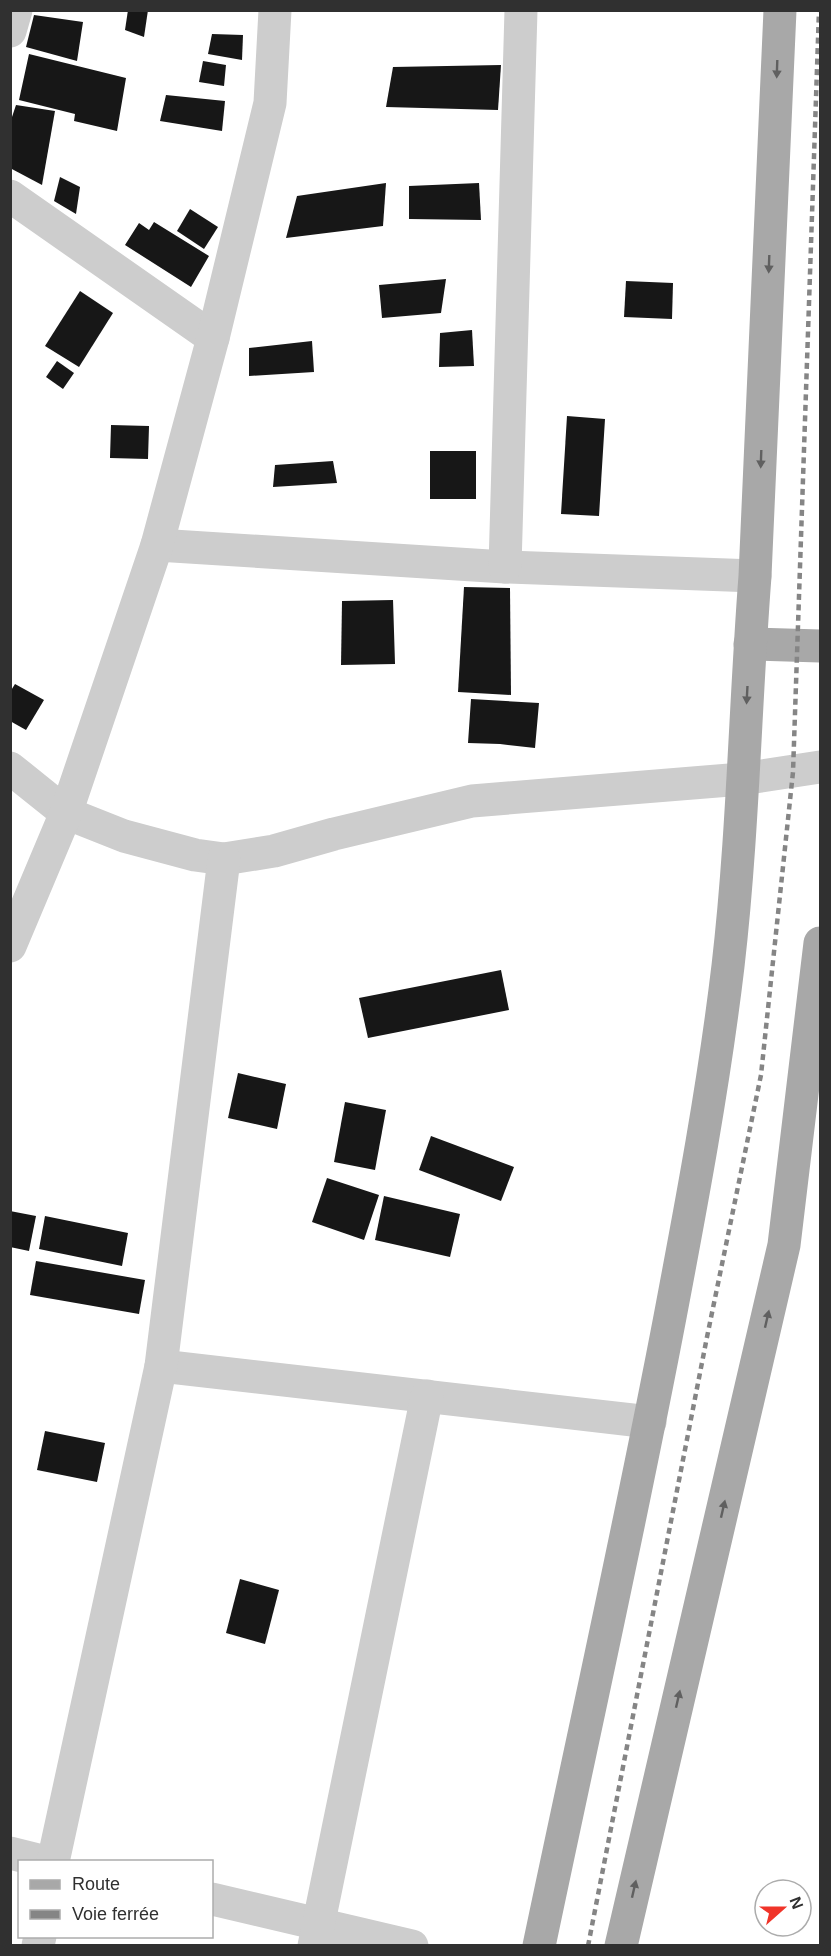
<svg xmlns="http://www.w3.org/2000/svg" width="831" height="1956" viewBox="0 0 831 1956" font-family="Arial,sans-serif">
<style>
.building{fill:#171717}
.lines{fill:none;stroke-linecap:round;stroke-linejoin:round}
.minor{stroke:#cdcdcd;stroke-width:33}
.major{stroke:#a8a8a8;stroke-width:33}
.rail{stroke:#858585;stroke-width:4.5;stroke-dasharray:6 4.5;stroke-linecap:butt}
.oneway{fill:#606060}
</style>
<rect width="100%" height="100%" fill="#fff"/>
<!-- building -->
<g class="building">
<polygon points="128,10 148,10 144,37 125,30"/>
<polygon points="34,15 83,22 77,61 26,47"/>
<polygon points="212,34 243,35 242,60 208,54"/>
<polygon points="29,54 126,78 117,131 74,121 75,114 19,100"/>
<polygon points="203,61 226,65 224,86 199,82"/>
<polygon points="501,65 498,110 386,107 393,67"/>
<polygon points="166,95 225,101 222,131 160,121"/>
<polygon points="16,105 55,111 42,185 10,168 10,123"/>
<polygon points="60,177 80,187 76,214 54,201"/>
<polygon points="386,183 383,226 286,238 297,196"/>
<polygon points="479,183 481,220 409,219 409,186"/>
<polygon points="190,209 218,227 204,249 177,231"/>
<polygon points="154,222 209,256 191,287 125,245 139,223 149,230"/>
<polygon points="446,279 441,313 382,318 379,285"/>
<polygon points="626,281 673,283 672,319 624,317"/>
<polygon points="80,291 113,313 79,367 45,346"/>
<polygon points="472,330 474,366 439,367 440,333"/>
<polygon points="312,341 314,372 249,376 249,348"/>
<polygon points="57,361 74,373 63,389 46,377"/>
<polygon points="567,416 605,419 599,516 561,514"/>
<polygon points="111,425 149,426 148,459 110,458"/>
<rect x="430" y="451" width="46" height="48"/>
<polygon points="333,461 337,483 273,487 275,465"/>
<polygon points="464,587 510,588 511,695 458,692"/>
<polygon points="393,600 395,664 341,665 342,601"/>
<polygon points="15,684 44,700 26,730 10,721 10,692"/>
<polygon points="471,699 539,703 535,748 500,744 468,743"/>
<polygon points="501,970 509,1010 368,1038 359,998"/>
<polygon points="238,1073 286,1084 277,1129 228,1118"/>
<polygon points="345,1102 386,1110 375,1170 334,1162"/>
<polygon points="431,1136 514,1167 501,1201 419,1170"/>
<polygon points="327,1178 379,1195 364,1240 312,1222"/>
<polygon points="384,1196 460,1214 450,1257 375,1240"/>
<polygon points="10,1211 36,1216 29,1251 10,1247"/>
<polygon points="45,1216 128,1233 122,1266 39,1249"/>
<polygon points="36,1261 145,1280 139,1314 30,1295"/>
<polygon points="45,1431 105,1443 97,1482 37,1470"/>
<polygon points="240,1579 279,1590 265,1644 226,1633"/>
</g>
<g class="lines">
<!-- minor -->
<g class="minor">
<polyline points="10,31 16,10"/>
<polyline points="10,196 213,338"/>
<polyline points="157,545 505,567 755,576"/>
<polyline points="505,567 521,10"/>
<polyline points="10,768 66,813 124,836 195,855 224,859 274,851 334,834 472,801 742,779 820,767"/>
<polyline points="10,946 66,813 157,545 213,338 270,103 275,10"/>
<polyline points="161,1366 650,1422"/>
<polyline points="10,1853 46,1862"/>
<polyline points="53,1862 161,1366 224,859"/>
<polyline points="212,1899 412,1946"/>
<polyline points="38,1946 40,1936"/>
<polyline points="314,1946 427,1396"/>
</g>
<!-- major -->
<g class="major">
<polyline points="750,644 820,646"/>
<path d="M539,1946C583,1736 630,1527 670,1317C692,1201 714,1084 728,966C743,836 745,706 755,576L780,10"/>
<polyline points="621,1946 784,1245 820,943"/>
</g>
<!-- rail -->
<polyline class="rail" points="588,1946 707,1337 761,1075 793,772 819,10"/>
</g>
<!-- one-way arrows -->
<defs><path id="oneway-solid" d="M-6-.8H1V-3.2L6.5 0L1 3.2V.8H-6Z" transform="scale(1.5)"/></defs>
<g class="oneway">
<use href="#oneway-solid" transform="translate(777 69) rotate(92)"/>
<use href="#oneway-solid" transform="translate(769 264) rotate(92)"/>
<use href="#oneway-solid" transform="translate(761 459) rotate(92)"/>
<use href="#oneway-solid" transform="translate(747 695) rotate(93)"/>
<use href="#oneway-solid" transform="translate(767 1319) rotate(-77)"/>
<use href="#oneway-solid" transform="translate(723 1509) rotate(-77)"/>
<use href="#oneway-solid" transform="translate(678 1699) rotate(-77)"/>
<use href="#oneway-solid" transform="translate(634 1889) rotate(-77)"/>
</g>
<!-- border -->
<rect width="831" height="1956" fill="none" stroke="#303030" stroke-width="24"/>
<!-- legend -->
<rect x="18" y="1860" width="195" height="78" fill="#ffffff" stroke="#acacac" stroke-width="1.5"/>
<rect x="30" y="1880" width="30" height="9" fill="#a8a8a8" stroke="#acacac" stroke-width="1.5"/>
<text x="72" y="1890" font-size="18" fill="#303030">Route</text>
<rect x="30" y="1910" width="30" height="9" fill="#858585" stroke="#acacac" stroke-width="1.5"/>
<text x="72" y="1920" font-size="18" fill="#303030">Voie ferrée</text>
<!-- north arrow -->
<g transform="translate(783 1908) rotate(69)"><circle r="28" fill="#ffffff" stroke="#acacac" stroke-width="1.5"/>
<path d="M0-4.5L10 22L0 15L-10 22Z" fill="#f03429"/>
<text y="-9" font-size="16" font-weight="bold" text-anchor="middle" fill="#303030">N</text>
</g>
</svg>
